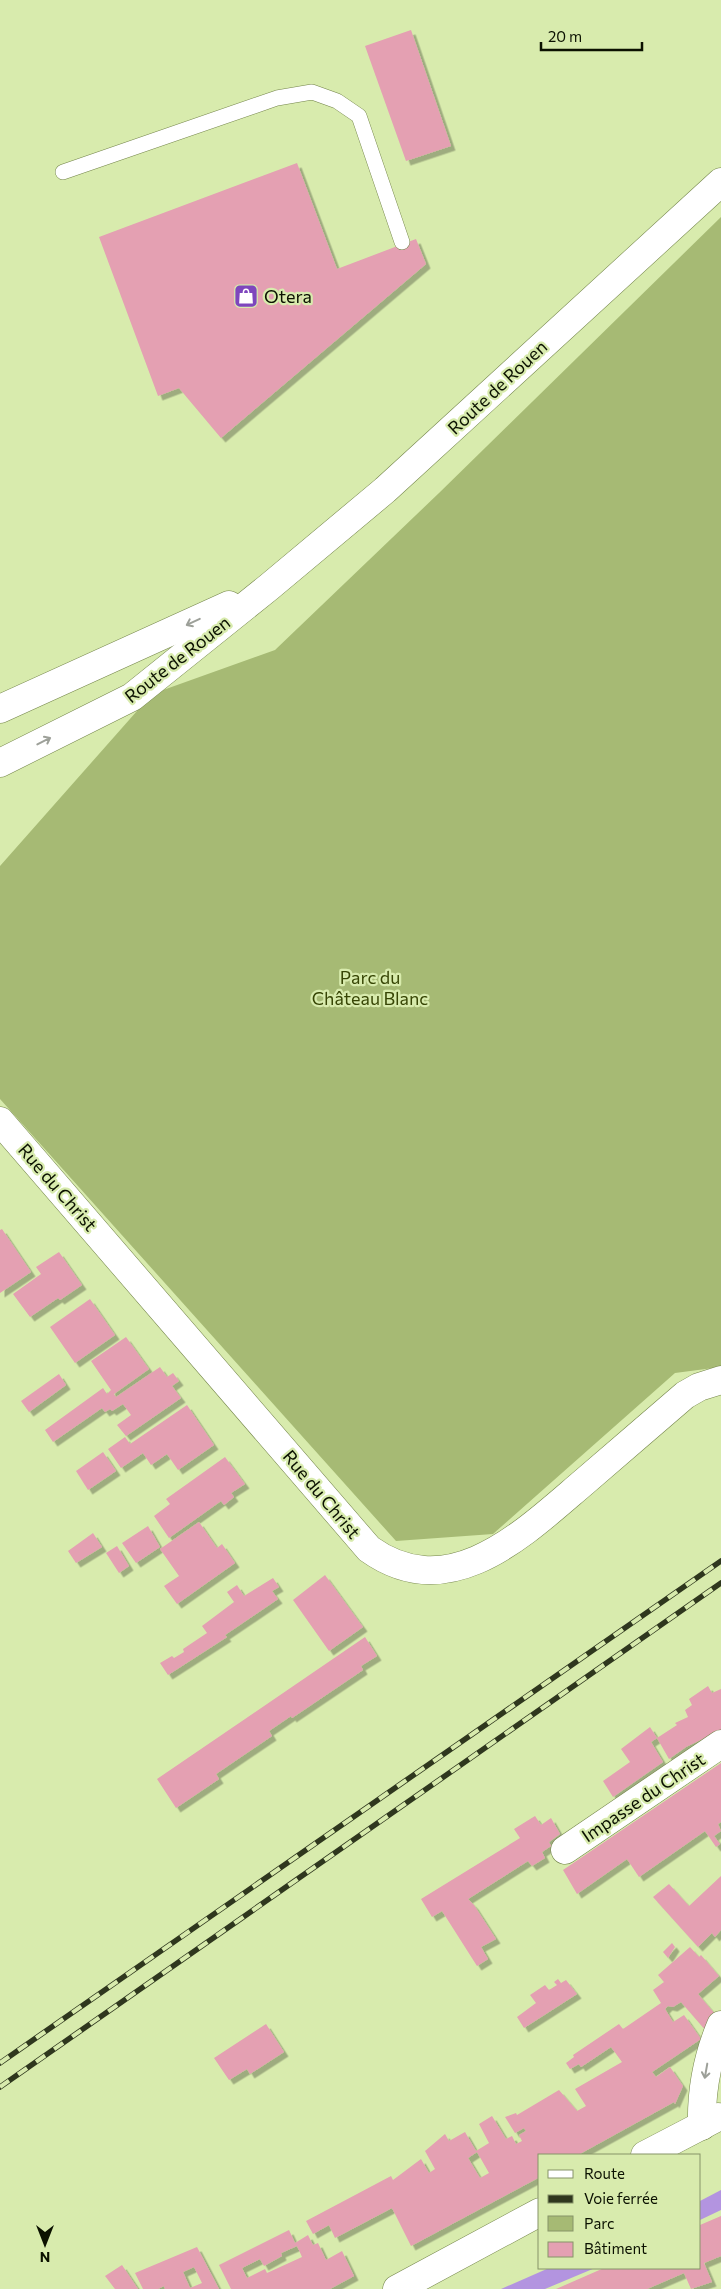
<svg xmlns="http://www.w3.org/2000/svg" width="721" height="2289" viewBox="0 0 721 2289" font-family="Commissioner,sans-serif">
<style>
.green{fill:#a6ba74}
.water{fill:#b394e0}
.building{fill:#e4a0b2;fill-rule:evenodd;filter:url(#shadow)}
.lines{fill:none;stroke-linecap:round;stroke-linejoin:round}
.lane-casing{stroke:#738449;stroke-width:16}
.street-casing{stroke:#738449;stroke-width:29}
.primary-casing{stroke:#738449;stroke-width:29}
.lane{stroke:#fff;stroke-width:15}
.street{stroke:#fff;stroke-width:28}
.primary{stroke:#fff;stroke-width:28}
.rail-casing{stroke:#2f371e;stroke-width:5.5}
.rail{stroke:#d8ebad;stroke-width:4;stroke-dasharray:11;stroke-linecap:butt}
.oneway{stroke:#9da099}
.labels{text-anchor:middle;dominant-baseline:central;stroke-width:4.5;stroke-linejoin:round;paint-order:stroke}
.poi-label{font-size:18px;fill:#0b1100;stroke:#d8ebad;text-anchor:start}
.street-label{font-size:18px;fill:#0b1100;stroke:#d8ebad}
.park-label{font-size:18px;fill:#374505;stroke:#d8ebad}
</style>
<defs>
<filter id="shadow"><feDropShadow dx="4.5" dy="4.5" stdDeviation="0" flood-color="#0004"/></filter>
</defs>
<rect width="100%" height="100%" fill="#d8ebad"/>
<!-- green -->
<polygon class="green" points="721,217 721,1367 675,1373 493,1534 396,1541 0,1099 0,866 152,694 275,650 439,493"/>
<!-- water -->
<g class="water">
<polygon points="721,2190 721,2210 700,2220 700,2201"/>
<polygon points="549,2268 595,2268 545,2289 501,2289"/>
</g>
<!-- building -->
<g class="building">
<polygon points="411,30 451,146 406,161 365,46"/>
<polygon points="297,163 337,269 416,239 426,264 221,438 179,388 158,396 99,237"/>
<polygon points="2,1229 31,1272 0,1293 0,1230"/>
<polygon points="59,1252 82,1285 60,1300 58,1298 30,1317 13,1294 41,1274 36,1267"/>
<polygon points="90,1299 115,1335 75,1363 50,1327"/>
<polygon points="126,1337 149,1369 114,1394 116,1397 160,1367 167,1377 173,1373 179,1381 172,1386 181,1398 126,1436 117,1425 131,1415 123,1404 112,1411 110,1409 105,1412 102,1408 53,1442 45,1430 103,1388 107,1394 111,1390 91,1361"/>
<polygon points="59,1374 66,1385 29,1412 21,1401"/>
<polygon points="187,1405 214,1445 178,1470 167,1454 151,1465 143,1453 121,1468 108,1449 125,1437 130,1444"/>
<polygon points="103,1452 116,1471 88,1490 76,1471"/>
<polygon points="225,1457 245,1484 231,1493 234,1497 224,1505 221,1501 169,1538 154,1516 170,1504 166,1499"/>
<polygon points="199,1522 217,1548 222,1544 235,1563 177,1604 164,1586 179,1576 160,1549"/>
<polygon points="148,1526 160,1547 136,1563 122,1543"/>
<polygon points="93,1533 102,1547 76,1563 68,1551"/>
<polygon points="117,1546 129,1566 119,1573 106,1553"/>
<polygon points="325,1575 363,1627 329,1651 293,1600"/>
<polygon points="273,1578 279,1587 272,1591 278,1599 225,1635 227,1637 168,1675 160,1663 172,1656 174,1658 184,1652 183,1649 207,1633 202,1626 234,1602 227,1592 237,1585 244,1596"/>
<polygon points="365,1637 377,1656 361,1666 363,1670 292,1718 291,1716 269,1731 272,1736 216,1774 219,1779 176,1808 157,1779"/>
<polygon points="708,1686 712,1693 721,1689 721,1730 686,1747 669,1759 657,1738 677,1725 675,1723 688,1717 685,1710 692,1705 689,1699"/>
<polygon points="650,1727 657,1738 651,1742 663,1762 613,1797 603,1781 630,1762 621,1749"/>
<polygon points="721,1763 721,1822 718,1824 721,1831 714,1836 720,1844 716,1847 705,1831 639,1877 627,1859 577,1894 563,1870"/>
<polygon points="535,1816 541,1825 551,1818 560,1834 549,1842 551,1846 542,1852 545,1858 532,1866 528,1861 468,1899 474,1905 496,1939 481,1947 488,1959 477,1966 442,1911 432,1917 421,1899 520,1838 514,1829"/>
<polygon points="721,1876 721,1930 715,1937 712,1933 698,1947 653,1897 669,1884 689,1906"/>
<polygon points="672,1943 675,1947 668,1958 663,1952"/>
<path d="M690,1947L699,1957L701,1955L719,1976L698,1994L715,2014L707,2032L681,2002L673,2007L668,2006L665,2009L673,2022L684,2015L701,2039L652,2072L656,2077L670,2067L683,2086L675,2104L674,2102L578,2155H540V2177L411,2246L392,2208L335,2238L329,2225L313,2234L306,2221L391,2176L393,2180L421,2159L429,2173L435,2169L425,2151L445,2134L449,2141L465,2132L476,2151L489,2143L479,2124L492,2116L506,2139L512,2136L516,2144L522,2141L519,2135L526,2131L524,2128L515,2133L505,2117L516,2113L517,2115L559,2090L577,2111L586,2106L575,2089L622,2062L611,2047L581,2067L579,2064L570,2069L566,2063L574,2057L573,2055L619,2024L623,2029L661,2003L653,1990L664,1982L658,1975ZM477,2152L489,2173L480,2178L468,2158Z"/>
<polygon points="558,1979 561,1983 566,1980 577,1994 524,2028 517,2017 536,2003 530,1995 545,1985 549,1990 557,1985 554,1982"/>
<polygon points="266,2024 284,2052 250,2074 247,2069 229,2080 214,2058"/>
<polygon points="721,2216 721,2256 704,2263 712,2282 691,2289 684,2273 647,2289 556,2289 604,2268 700,2268 700,2225"/>
<path d="M289,2230L295,2243L308,2235L313,2245L318,2243L326,2260L342,2251L354,2276L330,2289H231L219,2265ZM297,2246L302,2257L267,2273L265,2269L247,2278L242,2268L260,2259L264,2266L282,2256L281,2253Z"/>
<path d="M197,2247L219,2289H165L164,2286L158,2289H143L135,2273ZM194,2267L202,2283L190,2288L183,2272Z"/>
<polygon points="122,2265 138,2289 115,2289 105,2276"/>
</g>
<g class="lines">
<!-- lane casing -->
<g class="lane-casing">
<polyline id="lane" points="63,172 277,98 312,92 337,101 359,116 402,242"/>
</g>
<!-- street casing -->
<g class="street-casing">
<g id="street">
<path d="M0,1121L369,1549C450,1607 524,1533 584,1482C618,1453 651,1424 685,1395L699,1387L721,1380"/>
<polyline points="565,1850 721,1744"/>
<path d="M702,2126C701,2090 707,2058 721,2025"/>
<polyline points="645,2155 718,2117"/>
<polyline points="397,2289 540,2212"/>
</g>
</g>
<!-- primary casing -->
<g class="primary-casing">
<g id="primary">
<polyline points="0,709 229,605"/>
<polyline points="0,763 132,697 269,587 385,490 721,182"/>
</g>
</g>
<!-- lane -->
<use href="#lane" class="lane"/>
<!-- street -->
<use href="#street" class="street"/>
<!-- primary -->
<use href="#primary" class="primary"/>
<!-- rail casing -->
<g class="rail-casing">
<g id="rail">
<polyline points="0,2063 721,1561"/>
<polyline points="0,2087 721,1583"/>
</g>
</g>
<!-- rail -->
<use href="#rail" class="rail"/>
</g>
<!-- one-way arrows -->
<defs><path id="oneway-shaft" d="M-6 0H5M1.5-3L5.5 0L1.5 3" fill="none" stroke-width="1.6" stroke-linecap="round" stroke-linejoin="round" transform="scale(1.25)"/></defs>
<g class="oneway">
<use href="#oneway-shaft" transform="translate(193 622) rotate(155)"/>
<use href="#oneway-shaft" transform="translate(44 741) rotate(-27)"/>
<use href="#oneway-shaft" transform="translate(706 2071) rotate(100)"/>
</g>
<!-- icons -->
<defs>
<g id="shop-square" transform="scale(1.25)"><rect x="-9" y="-9" width="18" height="18" rx="4" fill="#7e46bd" stroke="#d8ebad"/><path d="M-5-2.5h2.3a2.7 3.5 0 0 1 5.4 0H5L5.5 6h-11ZM-1.5-2.5h3a1.5 2.3 0 0 0-3 0Z" fill="#fff"/></g>
</defs>
<g fill-rule="evenodd">
<use href="#shop-square" x="246" y="296"/>
</g>
<g class="labels">
<!-- poi labels -->
<g class="poi-label">
<text x="264" y="296">Otera</text>
</g>
<!-- street labels -->
<g class="street-label">
<text transform="translate(497 387) rotate(-43)">Route de Rouen</text>
<text transform="translate(177 659) rotate(-38)">Route de Rouen</text>
<text transform="translate(58 1187) rotate(49)">Rue du Christ</text>
<text transform="translate(322 1494) rotate(50)">Rue du Christ</text>
<text transform="translate(643 1797) rotate(-34)">Impasse du Christ</text>
</g>
<!-- park labels -->
<g class="park-label">
<text x="370" y="977">Parc du<tspan x="370" dy="21">Château Blanc</tspan></text>
</g>
</g>
<!-- legend -->
<rect x="538" y="2154" width="162" height="115" fill="#d8ebad" stroke="#869468"/>
<rect x="548" y="2170" width="25" height="8" fill="#ffffff" stroke="#869468"/>
<text x="584" y="2179" font-size="15" fill="#0b1100">Route</text>
<rect x="548" y="2195" width="25" height="8" fill="#2f371e" stroke="#869468"/>
<text x="584" y="2204" font-size="15" fill="#0b1100">Voie ferrée</text>
<rect x="548" y="2216" width="25" height="15" fill="#a6ba74" stroke="#869468"/>
<text x="584" y="2229" font-size="15" fill="#0b1100">Parc</text>
<rect x="548" y="2242" width="25" height="15" fill="#e4a0b2" stroke="#869468"/>
<text x="584" y="2254" font-size="15" fill="#0b1100">Bâtiment</text>
<!-- north arrow -->
<g transform="translate(45 2244) rotate(180)" stroke="#d8ebad" stroke-width="4" paint-order="stroke">
<path d="M0-4L9 19L0 12L-9 19Z" fill="#0b1100"/>
<text y="-8" font-size="14" font-weight="bold" text-anchor="middle" fill="#0b1100">N</text>
</g>
<!-- scale -->
<path d="M541 42v8h101v-8" fill="none" stroke="#0b1100" stroke-width="2.5"/>
<text x="548" y="42" font-size="15" fill="#0b1100" stroke="#d8ebad" stroke-width="4" paint-order="stroke">20 m</text>
</svg>
